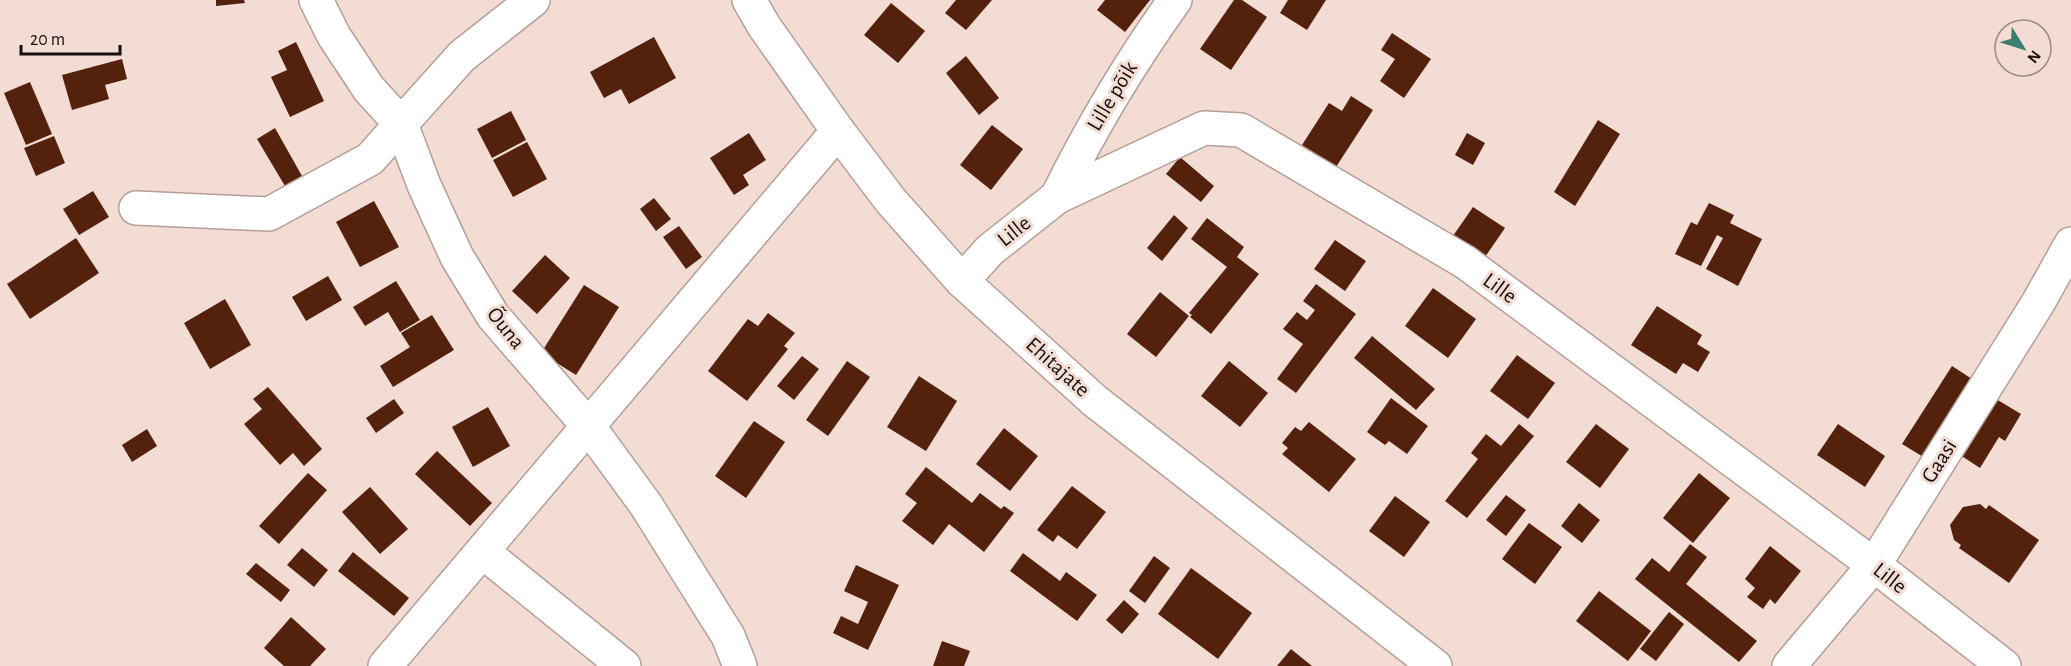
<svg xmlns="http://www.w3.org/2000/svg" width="2071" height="666" viewBox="0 0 2071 666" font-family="'Alegreya Sans',sans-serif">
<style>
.building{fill:#53210c}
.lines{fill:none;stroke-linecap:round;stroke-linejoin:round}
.street-casing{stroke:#b39f97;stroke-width:36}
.secondary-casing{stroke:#b39f97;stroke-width:36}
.street{stroke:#fff;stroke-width:33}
.secondary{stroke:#fff;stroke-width:33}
.labels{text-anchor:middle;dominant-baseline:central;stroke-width:6;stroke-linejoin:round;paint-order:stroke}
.street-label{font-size:22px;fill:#160f0c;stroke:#f2dcd4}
</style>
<rect width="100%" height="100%" fill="#f2dcd4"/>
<!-- building -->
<g class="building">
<polygon points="216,0 244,0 245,3 216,6"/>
<polygon points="956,0 992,0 966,30 945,13"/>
<polygon points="1105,0 1150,0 1125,32 1097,10"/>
<polygon points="1234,0 1242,0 1267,17 1231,70 1200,49"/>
<polygon points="1288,0 1326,0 1307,30 1280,13"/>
<polygon points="891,3 925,31 898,63 864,35"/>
<polygon points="1392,33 1431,59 1404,98 1380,81 1395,59 1381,50"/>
<polygon points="654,37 676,78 629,104 621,89 604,98 590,72"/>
<polygon points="296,42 324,101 290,117 271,77 287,70 278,51"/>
<polygon points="966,56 999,98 979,115 946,73"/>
<polygon points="122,59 127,79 105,85 109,99 72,110 62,75"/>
<polygon points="30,82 52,134 26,145 4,93"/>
<polygon points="1351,96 1373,110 1336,167 1302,145 1329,103 1342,111"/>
<polygon points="511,111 526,140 492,158 477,129"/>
<polygon points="1598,120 1620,134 1575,206 1554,192"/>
<polygon points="992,125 1023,149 991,190 960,165"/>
<polygon points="275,128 302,176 285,186 257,139"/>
<polygon points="749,133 766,160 743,175 749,185 734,195 710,158"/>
<polygon points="1467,133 1485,143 1473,165 1455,155"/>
<polygon points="54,136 65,163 36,176 24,148"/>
<polygon points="527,142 547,179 513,197 493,160"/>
<polygon points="1180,157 1214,186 1201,202 1166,174"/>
<polygon points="93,191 109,217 79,235 63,209"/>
<polygon points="654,198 671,219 656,231 640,209"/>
<polygon points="374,201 399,247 360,267 336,222"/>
<polygon points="1709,203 1734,215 1730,223 1762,239 1738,286 1706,269 1723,238 1717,235 1701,266 1675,254 1691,222 1697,225"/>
<polygon points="1473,207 1505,228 1485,257 1453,236"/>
<polygon points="1174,215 1188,228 1162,261 1147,248"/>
<polygon points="1207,218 1244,247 1237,257 1259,274 1211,334 1190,317 1192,315 1189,313 1227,267 1191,239"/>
<polygon points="679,226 702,257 686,269 663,237"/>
<polygon points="76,238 99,273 30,319 7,284"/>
<polygon points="1335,240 1366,261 1345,291 1314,269"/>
<polygon points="545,255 570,278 537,314 512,291"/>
<polygon points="328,276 342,300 306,321 292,297"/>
<polygon points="396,281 420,320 400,332 388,312 365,326 353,307"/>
<polygon points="1316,284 1356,314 1296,393 1277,379 1303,344 1283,329 1297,312 1307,320 1315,310 1303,301"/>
<polygon points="584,285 619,307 576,375 541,353"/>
<polygon points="1433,288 1476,319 1448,358 1405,326"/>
<polygon points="1160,292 1189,316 1156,357 1127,334"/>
<polygon points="225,299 251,345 210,369 184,323"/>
<polygon points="1657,306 1702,335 1697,344 1710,352 1698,372 1683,363 1676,374 1631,345"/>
<polygon points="768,313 795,333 784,346 788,349 747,401 708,371 748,319 758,326"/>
<polygon points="432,315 454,350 393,387 380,366 410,347 401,333"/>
<polygon points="1372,336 1435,389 1416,410 1354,358"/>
<polygon points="1517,355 1555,383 1528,419 1490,391"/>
<polygon points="802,356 819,369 794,400 777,386"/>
<polygon points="847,361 870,377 828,436 806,420"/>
<polygon points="1229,361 1268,393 1240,427 1201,396"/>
<polygon points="1952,366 1975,381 1925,458 1902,444"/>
<polygon points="919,376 957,401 926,451 887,427"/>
<polygon points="268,387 322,449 304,466 293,453 280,465 244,424 262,409 253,399"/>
<polygon points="1991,396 2021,414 2005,441 1999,437 1980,468 1957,453"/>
<polygon points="1391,398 1428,426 1407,454 1389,441 1385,445 1367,432"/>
<polygon points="394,399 404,413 376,433 366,418"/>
<polygon points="488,407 510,446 473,467 452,427"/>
<polygon points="754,421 785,442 746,498 715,476"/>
<polygon points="1309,422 1356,459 1329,492 1282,454 1288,448 1282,443 1295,427 1301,431"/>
<polygon points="1519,424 1534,436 1467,518 1445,501 1478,459 1471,453 1486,434 1501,446"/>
<polygon points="1596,424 1629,449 1600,488 1566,462"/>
<polygon points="1838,424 1885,456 1865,487 1817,455"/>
<polygon points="1004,428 1038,456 1010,491 976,464"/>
<polygon points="147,429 157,446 132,462 122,445"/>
<polygon points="437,451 492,503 470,526 415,474"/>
<polygon points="926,467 972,503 980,493 1001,509 1004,506 1014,513 984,552 949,524 933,545 902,521 917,503 905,494"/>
<polygon points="308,473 327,490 279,544 259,526"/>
<polygon points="1699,473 1730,498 1693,543 1663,518"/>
<polygon points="1072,486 1106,512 1077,549 1058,535 1053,542 1037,530"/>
<polygon points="370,487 408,529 380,554 342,512"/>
<polygon points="1506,495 1526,510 1506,536 1486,520"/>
<polygon points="1395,496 1430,522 1404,557 1369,531"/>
<polygon points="1579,503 1600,520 1582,543 1561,526"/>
<polygon points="1980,504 1986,509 1989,505 2039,540 2009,583 1959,548 1961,545 1954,540 1950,525 1963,507"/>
<polygon points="1529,523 1562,547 1535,584 1502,559"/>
<polygon points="1690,544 1707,557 1686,584 1757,641 1739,662 1635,579 1652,558 1669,572"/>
<polygon points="1770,546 1801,571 1775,604 1770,599 1763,609 1747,597 1755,588 1745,579"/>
<polygon points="302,548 328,570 314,587 287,565"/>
<polygon points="353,552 409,598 394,616 338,571"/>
<polygon points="1023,553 1060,581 1066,572 1097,595 1077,621 1010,571"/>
<polygon points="1154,556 1170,568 1145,603 1129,591"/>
<polygon points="256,563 290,590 281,602 246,574"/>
<polygon points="856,565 899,585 868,650 833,633 841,616 858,624 868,602 844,591"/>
<polygon points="1191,568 1252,613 1218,659 1158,614"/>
<polygon points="1599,591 1651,631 1628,661 1576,621"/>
<polygon points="1124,600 1139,614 1122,634 1106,620"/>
<polygon points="1669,612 1684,624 1656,661 1640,649"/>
<polygon points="291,617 326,649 310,666 284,666 264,648"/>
<polygon points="942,641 970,651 964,666 933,666"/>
<polygon points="1291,649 1312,666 1277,666"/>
</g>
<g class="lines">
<!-- street casing -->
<g class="street-casing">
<g id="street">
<polyline points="533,0 462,56 401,124 424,185 457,257 493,316 589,427 646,505 728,636 740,666"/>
<path d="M1057,197C1091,128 1130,63 1175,0"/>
<polyline points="136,208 269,214 370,159 401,124 369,89 334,36 316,0"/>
<polyline points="962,281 990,250 1057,197 1204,128 1241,130 1465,262 1874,565 2004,666"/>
<polyline points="483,552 624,666"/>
<polyline points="385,666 838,131"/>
<polyline points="1789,666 1874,565 2038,303 2071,244"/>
</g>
</g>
<!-- secondary casing -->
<g class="secondary-casing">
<polyline id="secondary" points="749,0 764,26 838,131 891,201 962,281 1095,401 1435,666"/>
</g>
<!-- street -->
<use href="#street" class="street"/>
<!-- secondary -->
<use href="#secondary" class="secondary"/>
</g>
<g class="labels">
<!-- street labels -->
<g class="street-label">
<text transform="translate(1112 96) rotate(-59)">Lille põik</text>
<text transform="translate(1014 231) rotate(-39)">Lille</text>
<text transform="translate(1500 288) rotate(36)">Lille</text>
<text transform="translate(506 328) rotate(51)">Õuna</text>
<text transform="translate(1058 367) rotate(42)">Ehitajate</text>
<text transform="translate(1939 461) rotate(-58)">Gaasi</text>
<text transform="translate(1890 578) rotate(38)">Lille</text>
</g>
</g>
<!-- north arrow -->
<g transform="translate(2023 48) rotate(128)"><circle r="28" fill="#f2dcd4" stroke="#9a8a84" stroke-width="1.5"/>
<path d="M0-4.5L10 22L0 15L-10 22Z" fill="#3a7e72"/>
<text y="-9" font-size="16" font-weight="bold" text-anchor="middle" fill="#160f0c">N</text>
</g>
<!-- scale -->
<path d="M21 45v9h99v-9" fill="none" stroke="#160f0c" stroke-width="3"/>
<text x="30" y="45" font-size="18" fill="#160f0c" stroke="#f2dcd4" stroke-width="4.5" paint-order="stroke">20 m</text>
</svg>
